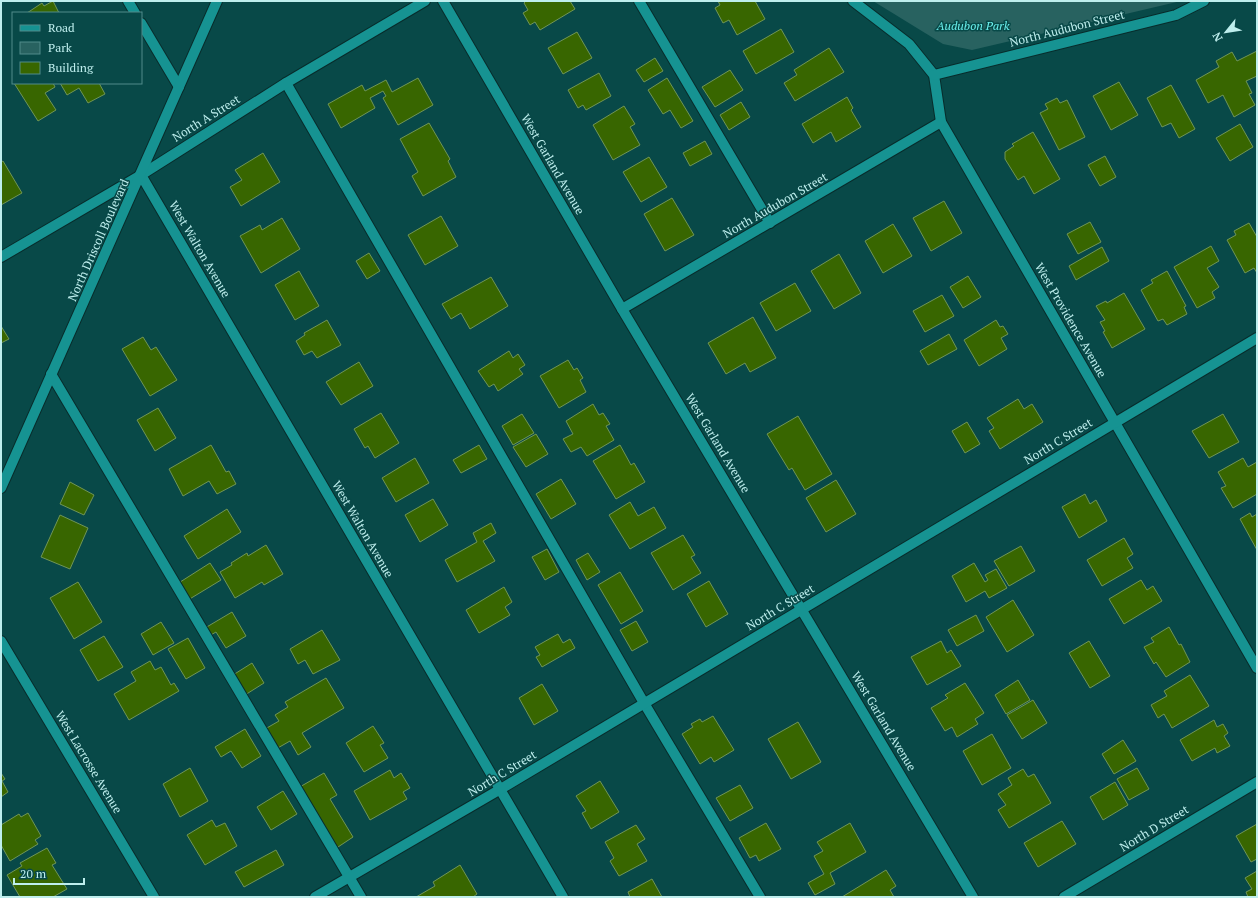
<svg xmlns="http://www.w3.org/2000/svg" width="1258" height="898" viewBox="0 0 1258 898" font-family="'PT Serif',serif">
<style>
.green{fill:#286260}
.building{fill:#386600;stroke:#6f9556}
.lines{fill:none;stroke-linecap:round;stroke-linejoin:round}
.service-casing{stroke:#082c2b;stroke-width:12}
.minor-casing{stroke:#082c2b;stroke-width:12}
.tertiary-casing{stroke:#082c2b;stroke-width:12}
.secondary-casing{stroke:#082c2b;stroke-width:12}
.service{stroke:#169392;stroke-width:10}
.minor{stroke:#169392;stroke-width:10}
.tertiary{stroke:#169392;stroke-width:10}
.secondary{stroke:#169392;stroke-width:10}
.labels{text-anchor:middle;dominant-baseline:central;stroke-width:3;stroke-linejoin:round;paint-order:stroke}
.park-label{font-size:12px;font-style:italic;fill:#6aeeeb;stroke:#084948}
.street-label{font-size:12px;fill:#beeeed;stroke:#084948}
</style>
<rect width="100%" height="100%" fill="#084948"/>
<!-- green -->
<polygon class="green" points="873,1 1181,1 972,50 943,44"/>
<!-- building -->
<g class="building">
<polygon points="53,1 59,13 27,13 42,3 44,6"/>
<polygon points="526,1 570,1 575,9 540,30 535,22 530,25 523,13 528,10 524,3"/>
<polygon points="718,1 755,1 765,19 737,35 729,20 723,23 715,8 720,5"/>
<polygon points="781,29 794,52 756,74 743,51"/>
<polygon points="577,32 592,58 563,74 548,48"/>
<polygon points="829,48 844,72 795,101 784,83 797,75 794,70"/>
<polygon points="1257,51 1257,76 1246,81 1252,93 1249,94 1255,105 1234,117 1223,95 1208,103 1196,80 1219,67 1216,61 1232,52 1237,61"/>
<polygon points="655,58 663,71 644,82 636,70"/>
<polygon points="730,70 743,90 715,107 702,87"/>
<polygon points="599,73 611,96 586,110 583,105 578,108 568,90"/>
<polygon points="418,78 433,105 398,125 383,98 386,96 383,91 370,98 375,108 341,128 328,104 362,85 365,91 386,80 392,92"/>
<polygon points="667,78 693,121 681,128 670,110 663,114 648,90"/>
<polygon points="1119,82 1138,115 1111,130 1093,96"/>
<polygon points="14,83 53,83 55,87 45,93 56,110 38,121"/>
<polygon points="60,83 99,83 105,94 88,103 79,88 67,95"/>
<polygon points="1171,85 1195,129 1179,138 1171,123 1162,127 1147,98"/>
<polygon points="847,97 853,108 851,110 861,127 836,142 831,132 813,143 802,124"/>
<polygon points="1057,98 1060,103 1067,100 1085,137 1059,150 1040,113 1048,109 1045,104"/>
<polygon points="741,102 750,117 729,130 720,115"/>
<polygon points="624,106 635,124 630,127 640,145 613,160 593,125"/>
<polygon points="429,123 450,159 448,161 456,177 423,196 412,176 418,172 400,139"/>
<polygon points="1240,124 1253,147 1230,161 1216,138"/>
<polygon points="1033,132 1060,179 1034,194 1024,176 1018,180 1005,159 1005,152 1014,146 1012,144"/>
<polygon points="705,141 712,154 690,166 683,153"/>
<polygon points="263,153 280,182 241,206 230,187 242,180 235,170"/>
<polygon points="1105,156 1116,177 1100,186 1088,165"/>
<polygon points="649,157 667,187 641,202 623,172"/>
<polygon points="3,161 22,193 1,205 1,162"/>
<polygon points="672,198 694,235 665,251 644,214"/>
<polygon points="944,201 962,233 931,251 913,218"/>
<polygon points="441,216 458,246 425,265 408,235"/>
<polygon points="282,218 300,249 261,273 240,236 260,225 262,230"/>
<polygon points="1090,222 1101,242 1078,254 1067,234"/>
<polygon points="1249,223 1257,237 1257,273 1254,268 1245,273 1227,240 1236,235 1234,231"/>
<polygon points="893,224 912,256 883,273 865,241"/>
<polygon points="1211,246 1219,261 1207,268 1219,287 1212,292 1215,298 1197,308 1174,267"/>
<polygon points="1102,247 1109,261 1076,280 1069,266"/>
<polygon points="369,253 380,271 367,279 356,261"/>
<polygon points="839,254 861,293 834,309 811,271"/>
<polygon points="299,271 319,306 295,320 275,285"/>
<polygon points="1167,271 1186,306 1184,307 1187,314 1167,325 1163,319 1158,321 1141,290 1153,283 1151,280"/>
<polygon points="968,276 981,297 963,308 950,287"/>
<polygon points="491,277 508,306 470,329 461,313 451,319 442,304"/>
<polygon points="795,283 811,311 776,331 760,303"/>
<polygon points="1124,293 1145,329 1112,348 1103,332 1105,331 1100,322 1105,320 1096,306 1106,301 1107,303"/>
<polygon points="942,295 954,316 925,332 913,311"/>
<polygon points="753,317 776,358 750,372 745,363 726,374 708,343"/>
<polygon points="327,320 341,345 317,358 312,351 304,355 296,341 305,335 304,333"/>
<polygon points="996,320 1000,327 1003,326 1008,334 1001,338 1007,349 979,366 964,340"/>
<polygon points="1,326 9,339 1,343"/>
<polygon points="949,334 957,349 928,365 920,351"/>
<polygon points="143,337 151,350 156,347 177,380 150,396 122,349"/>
<polygon points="509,351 513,358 518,354 525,365 519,369 523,374 498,391 494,384 489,387 478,371"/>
<polygon points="568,360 574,370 577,368 583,378 580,380 586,392 559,408 540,376"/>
<polygon points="359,362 373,386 341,405 326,382"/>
<polygon points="1018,399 1024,409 1032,404 1043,422 1000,449 989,431 994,428 987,418"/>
<polygon points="593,404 599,415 603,413 610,424 606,426 614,440 587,456 581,447 571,452 563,439 573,434 566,421"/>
<polygon points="158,408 176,438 155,451 137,420"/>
<polygon points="381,413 399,443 375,458 368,446 365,448 354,429"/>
<polygon points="522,414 534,433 513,445 502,426"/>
<polygon points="1223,414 1239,442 1209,458 1192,431"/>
<polygon points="798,416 832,474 805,490 792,468 789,470 767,434"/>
<polygon points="967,422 980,444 965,453 952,431"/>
<polygon points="536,434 548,454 526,467 513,447"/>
<polygon points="211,445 226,472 229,471 236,484 217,494 209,481 183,496 169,469"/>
<polygon points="479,445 487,459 461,473 453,460"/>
<polygon points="620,445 631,465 634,463 645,482 616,499 593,461"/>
<polygon points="415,458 429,483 396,502 382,478"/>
<polygon points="1243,458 1248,467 1257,462 1257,494 1233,508 1221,488 1226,486 1218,472"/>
<polygon points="561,479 576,504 551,519 536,494"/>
<polygon points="836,480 856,514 826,532 806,498"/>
<polygon points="70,482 94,495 84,515 60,504"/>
<polygon points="1085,494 1090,504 1096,500 1107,521 1079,538 1062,507"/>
<polygon points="433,499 448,525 420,542 405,515"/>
<polygon points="630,502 638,516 654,507 666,528 630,549 609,515"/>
<polygon points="227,509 241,532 198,559 184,536"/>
<polygon points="1250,513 1252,517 1257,514 1257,550 1240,519"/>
<polygon points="60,515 88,528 70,569 41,557"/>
<polygon points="491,523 496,533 483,541 495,561 457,582 445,560 477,542 473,533"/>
<polygon points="683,535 695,555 691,557 701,573 673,590 651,553"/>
<polygon points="1124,538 1133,554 1127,558 1133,568 1102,586 1087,560"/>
<polygon points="266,545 283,574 264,585 262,582 235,598 220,572 232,565 231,563 247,553 248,556"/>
<polygon points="1021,546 1035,571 1009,586 994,561"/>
<polygon points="547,549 559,572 545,580 532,557"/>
<polygon points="588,553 600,572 587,580 576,560"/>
<polygon points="210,563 221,580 188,600 177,584"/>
<polygon points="974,563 985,582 988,580 985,575 996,569 1007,588 989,598 985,591 966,602 952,576"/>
<polygon points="620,572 643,611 621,624 598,585"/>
<polygon points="1141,580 1147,590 1153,586 1162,601 1124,624 1109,599"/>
<polygon points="709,581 728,614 706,627 687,594"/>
<polygon points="78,582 102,622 74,639 50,598"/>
<polygon points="504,587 512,602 505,607 510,615 479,633 466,610"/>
<polygon points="1013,600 1034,635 1007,652 986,617"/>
<polygon points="232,612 246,636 226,648 216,632 209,636 205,628"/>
<polygon points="976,615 984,631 957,646 948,630"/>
<polygon points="636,621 648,642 632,651 620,630"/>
<polygon points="161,622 174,643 153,655 141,634"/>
<polygon points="1169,627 1179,645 1181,644 1190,662 1166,677 1156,662 1154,664 1144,647 1154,642 1151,638"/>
<polygon points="322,630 340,660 313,674 305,660 298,664 290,649"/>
<polygon points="558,634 563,643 570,639 575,648 542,667 536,657 540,655 535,647"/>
<polygon points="104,636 123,667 98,681 80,650"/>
<polygon points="188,638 205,668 186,679 168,649"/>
<polygon points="941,641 947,653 951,650 961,666 927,685 911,657"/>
<polygon points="1089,641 1110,676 1090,688 1069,653"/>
<polygon points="150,661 155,670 161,667 171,685 174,683 179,691 129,720 114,694 136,681 131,672"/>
<polygon points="252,663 264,683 245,695 233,675"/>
<polygon points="1190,675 1209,706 1172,728 1164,714 1158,718 1151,705 1167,696 1164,691"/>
<polygon points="326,678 344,708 302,733 311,747 298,755 290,741 276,749 265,729 279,721 275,715 288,707 285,702"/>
<polygon points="1018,680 1030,700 1006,714 995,695"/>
<polygon points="965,683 984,713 975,719 978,724 957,737 952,727 945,731 931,708 948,698 945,695"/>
<polygon points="542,684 558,711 534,725 519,698"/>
<polygon points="1033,700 1047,723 1022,739 1007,715"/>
<polygon points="713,716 734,750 714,762 711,757 700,764 682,734 693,727 691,724 700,719 702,722"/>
<polygon points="1214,720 1217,727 1223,724 1228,733 1224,736 1230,746 1217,753 1215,748 1192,761 1180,740"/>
<polygon points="798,722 821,762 791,779 768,739"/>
<polygon points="373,726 384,743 380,745 388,758 364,772 346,743"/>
<polygon points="245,729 261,756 242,768 231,751 221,757 215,747"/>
<polygon points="992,734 1011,768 982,785 963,751"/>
<polygon points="1123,740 1136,761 1114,774 1102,754"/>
<polygon points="190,768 208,801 180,817 163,784"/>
<polygon points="1137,768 1149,789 1129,800 1117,779"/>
<polygon points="1023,769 1028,777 1034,774 1051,803 1009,828 998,810 1006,805 998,794 1012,785 1008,778"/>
<polygon points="390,770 394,778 401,773 410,788 403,792 407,799 370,820 354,791"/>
<polygon points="1,773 5,779 2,781 8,792 1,797"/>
<polygon points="324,773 337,795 330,799 353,837 335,849 298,788"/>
<polygon points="600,781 619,812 591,829 582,813 586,811 576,796"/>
<polygon points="1115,782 1128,805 1103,820 1090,797"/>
<polygon points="740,785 753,808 730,821 716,798"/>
<polygon points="283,791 297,814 271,830 257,807"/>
<polygon points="28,813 41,836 35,840 38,844 10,861 1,845 1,825 19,814 21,817"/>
<polygon points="212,820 216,827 225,823 237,846 205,865 187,835"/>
<polygon points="1062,821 1076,844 1038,867 1024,843"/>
<polygon points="766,823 781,849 759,861 756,855 750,858 739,838"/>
<polygon points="850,823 866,852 830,873 835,884 815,895 808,883 824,874 814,856 823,851 817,842"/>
<polygon points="1257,824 1257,859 1251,862 1236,836"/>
<polygon points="636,825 645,839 637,844 647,861 619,876 610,861 614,858 605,842"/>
<polygon points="47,848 56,863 52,865 67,889 53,897 20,897 7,875 22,866 20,863"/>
<polygon points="276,850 284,865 244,887 235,872"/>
<polygon points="460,865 477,894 473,897 416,897 435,886 433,882"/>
<polygon points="886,870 896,886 890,890 894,897 842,897"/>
<polygon points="1257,871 1257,897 1248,897 1246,892 1252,889 1245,878"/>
<polygon points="652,879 662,897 630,897 628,892"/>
</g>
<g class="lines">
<!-- service casing -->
<g class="service-casing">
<g id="service">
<polyline points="639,1 770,223"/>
<polyline points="286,83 644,703 760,897"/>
<polyline points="51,374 361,897"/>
</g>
</g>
<!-- minor casing -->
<g class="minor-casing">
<g id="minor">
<polyline points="128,1 135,13"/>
<polyline points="425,1 286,83 141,175 563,897"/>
<polyline points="853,1 909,44 934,75 941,122 1257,668"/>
<polyline points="141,23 179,87"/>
<polyline points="934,75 1176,15 1204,1"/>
<polyline points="622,309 941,122"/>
<polyline points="1,641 154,897"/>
<polyline points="315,897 499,790 1257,338"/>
<polyline points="1064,897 1257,782"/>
</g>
</g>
<!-- tertiary casing -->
<g class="tertiary-casing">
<g id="tertiary">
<polyline points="443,1 622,309 973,897"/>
<polyline points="1,257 141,175"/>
</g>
</g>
<!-- secondary casing -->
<g class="secondary-casing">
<polyline id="secondary" points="1,488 217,1"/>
</g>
<!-- service -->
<use href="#service" class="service"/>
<!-- minor -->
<use href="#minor" class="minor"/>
<!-- tertiary -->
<use href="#tertiary" class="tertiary"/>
<!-- secondary -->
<use href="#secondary" class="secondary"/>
</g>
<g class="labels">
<!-- park labels -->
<g class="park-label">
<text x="973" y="25">Audubon Park</text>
</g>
<!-- street labels -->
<g class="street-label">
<text transform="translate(1067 28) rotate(-14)">North Audubon Street</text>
<text transform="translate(206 118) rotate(-32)">North A Street</text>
<text transform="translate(553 164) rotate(60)">West Garland Avenue</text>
<text transform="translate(775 205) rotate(-30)">North Audubon Street</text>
<text transform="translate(98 240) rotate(-66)">North Driscoll Boulevard</text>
<text transform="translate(200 249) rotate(60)">West Walton Avenue</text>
<text transform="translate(1071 320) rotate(60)">West Providence Avenue</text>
<text transform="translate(1058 441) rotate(-31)">North C Street</text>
<text transform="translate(718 443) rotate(59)">West Garland Avenue</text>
<text transform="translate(363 529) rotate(60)">West Walton Avenue</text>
<text transform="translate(780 607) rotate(-31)">North C Street</text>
<text transform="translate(884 721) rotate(59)">West Garland Avenue</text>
<text transform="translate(89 762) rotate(59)">West Lacrosse Avenue</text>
<text transform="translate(502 773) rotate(-31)">North C Street</text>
<text transform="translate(1154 828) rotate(-31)">North D Street</text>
</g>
</g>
<!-- border -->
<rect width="1258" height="898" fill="none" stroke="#beeeed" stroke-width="4"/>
<!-- legend -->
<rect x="12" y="12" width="130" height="72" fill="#084948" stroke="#518b8a"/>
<rect x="20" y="25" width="20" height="6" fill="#169392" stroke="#518b8a"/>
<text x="48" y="32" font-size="12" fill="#beeeed">Road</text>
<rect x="20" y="42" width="20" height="12" fill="#286260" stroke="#518b8a"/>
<text x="48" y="52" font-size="12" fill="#beeeed">Park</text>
<rect x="20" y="62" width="20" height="12" fill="#386600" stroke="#518b8a"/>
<text x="48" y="72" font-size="12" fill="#beeeed">Building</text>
<!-- north arrow -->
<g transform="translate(1226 32) rotate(240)" stroke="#084948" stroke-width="3" paint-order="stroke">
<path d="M0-3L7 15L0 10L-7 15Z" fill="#beeeed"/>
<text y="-6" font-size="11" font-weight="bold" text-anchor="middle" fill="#beeeed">N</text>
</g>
<!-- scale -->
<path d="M14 878v6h70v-6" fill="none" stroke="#beeeed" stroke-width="2"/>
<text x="20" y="878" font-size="12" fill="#beeeed" stroke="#084948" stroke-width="3" paint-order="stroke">20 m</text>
</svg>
